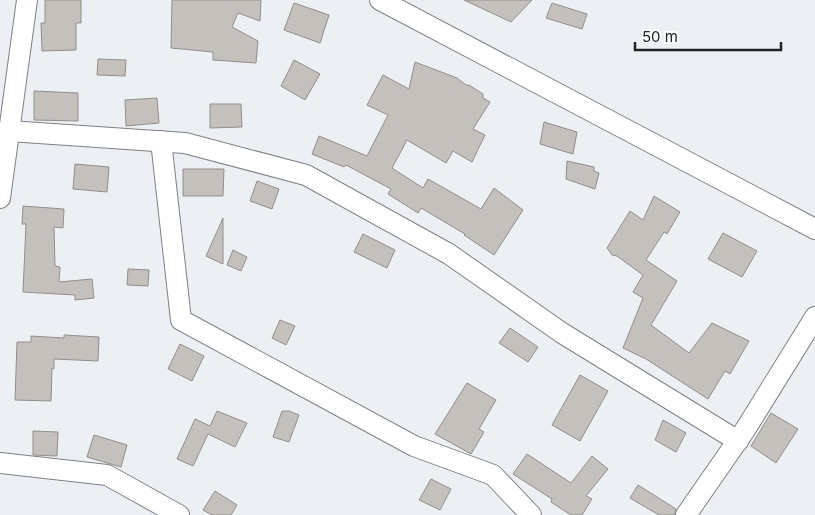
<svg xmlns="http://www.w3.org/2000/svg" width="815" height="515" viewBox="0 0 815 515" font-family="Inter,sans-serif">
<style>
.building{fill:#c4c0bc;stroke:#918e8a}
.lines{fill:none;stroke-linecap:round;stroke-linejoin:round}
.minor-casing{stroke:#7d8185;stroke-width:22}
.minor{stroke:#fff;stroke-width:20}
</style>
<rect width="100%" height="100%" fill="#ecf0f4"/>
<!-- building -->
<g class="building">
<polygon points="45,0 81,0 81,23 76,23 76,50 42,51 41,23 45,23"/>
<polygon points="172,0 261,0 260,21 238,13 232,27 258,41 256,63 213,60 213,52 171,48"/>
<polygon points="464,0 532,0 511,22"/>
<polygon points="294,3 329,15 320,43 284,30"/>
<polygon points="552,3 587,14 582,29 546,18"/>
<polygon points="98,59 126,60 125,76 97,75"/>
<polygon points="294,60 320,74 305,100 281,86"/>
<polygon points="415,62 457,78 466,85 469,85 483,94 483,98 490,102 473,129 485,135 472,162 453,151 446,163 407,140 392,168 423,188 428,179 481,209 494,188 523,210 494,255 464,235 465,234 421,208 418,213 388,194 391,189 346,165 344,167 312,154 319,136 367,156 388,115 367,105 383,75 409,89"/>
<polygon points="34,91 78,93 78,121 34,120"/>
<polygon points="157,98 159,123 126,126 125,100"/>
<polygon points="210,104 241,104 242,127 210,128"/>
<polygon points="544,122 577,132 573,154 540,144"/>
<polygon points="567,161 594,167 594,171 599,173 595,189 566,179"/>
<polygon points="75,164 109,167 107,192 73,189"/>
<polygon points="183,169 224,169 223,196 183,196"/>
<polygon points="257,181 279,189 272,209 250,201"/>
<polygon points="654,196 680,212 667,234 664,232 646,260 677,281 651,325 689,353 712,323 749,341 730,374 725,371 708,399 646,359 623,348 643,298 633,292 643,275 617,256 612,255 607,248 630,211 643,220"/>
<polygon points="23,206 64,209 63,228 54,227 55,266 60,267 59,282 92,279 94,298 75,300 75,295 23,292 26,224 22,224"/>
<polygon points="223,218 223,264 206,256"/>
<polygon points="723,233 757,251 742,277 708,259"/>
<polygon points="363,234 395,250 387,268 354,252"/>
<polygon points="233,250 247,257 241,271 227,265"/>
<polygon points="128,269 149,270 148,286 127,285"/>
<polygon points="280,320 295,326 286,345 272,338"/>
<polygon points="510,328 538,347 528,362 499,343"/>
<polygon points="64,335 99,337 98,361 54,359 54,369 52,368 51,401 15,400 17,342 31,342 31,336 64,338"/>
<polygon points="180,344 204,356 192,381 168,369"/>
<polygon points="580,375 608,391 580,441 552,425"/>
<polygon points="467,383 496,400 479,429 484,432 471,454 435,434"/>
<polygon points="217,411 247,423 235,447 208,434 193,466 177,459 195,419 210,426"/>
<polygon points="282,411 289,411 299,415 289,442 273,437"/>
<polygon points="771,413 798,429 776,463 751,446"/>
<polygon points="663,420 686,433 676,452 655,440"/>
<polygon points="33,431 58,432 57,456 33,455"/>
<polygon points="94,435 127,445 121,467 87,457"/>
<polygon points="527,454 571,483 592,456 608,469 586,496 592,499 582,515 571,515 551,502 552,499 513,474"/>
<polygon points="431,479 451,489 440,510 419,500"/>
<polygon points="638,485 676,509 674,515 659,515 630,498"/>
<polygon points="215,491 237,505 231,515 212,515 203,510"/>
</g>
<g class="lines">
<!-- minor casing -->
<g class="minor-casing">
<g id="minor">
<polyline points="380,0 815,229"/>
<polyline points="9,131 185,143 306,175 449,254 562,333 738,441"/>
<polyline points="161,141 181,320 414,446 493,475 531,515"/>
<polyline points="0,198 27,0"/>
<polyline points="0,463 107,475 179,515"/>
<polyline points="686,515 745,430 815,317"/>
</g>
</g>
<!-- minor -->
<use href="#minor" class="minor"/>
</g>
<!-- scale -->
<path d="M635 42v8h146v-8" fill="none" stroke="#202223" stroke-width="2.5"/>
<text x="642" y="42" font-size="15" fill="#202223" stroke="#fbfdff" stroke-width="4" paint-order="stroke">50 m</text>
</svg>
